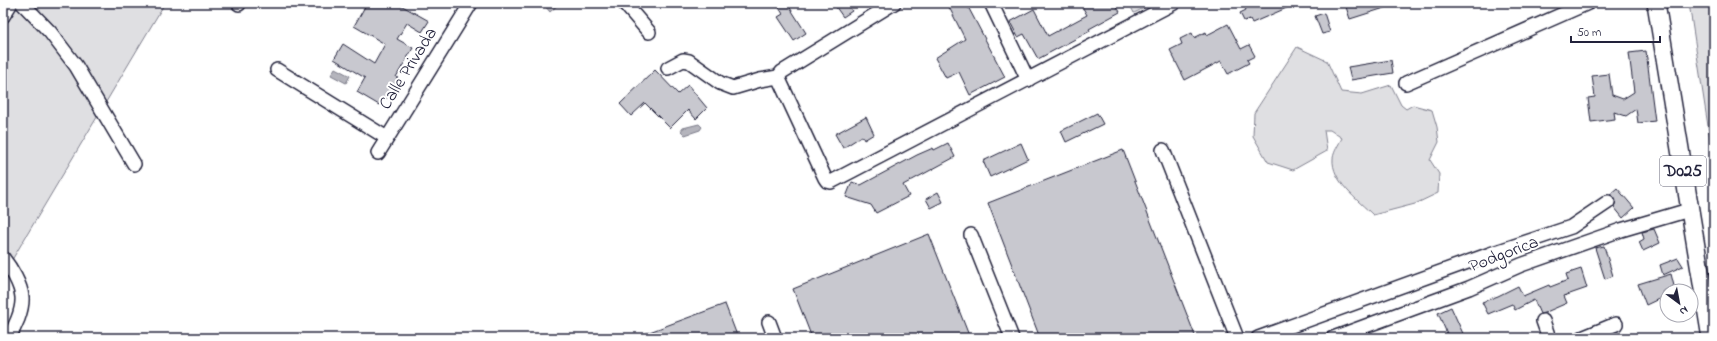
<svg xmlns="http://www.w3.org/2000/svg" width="1717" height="341" viewBox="0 0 1717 341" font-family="'Indie Flower',sans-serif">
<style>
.green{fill:#dfdfe2;stroke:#80808e}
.water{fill:#b4b4bc;stroke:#7a7a88}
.building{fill:#c8c8cf;stroke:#22223b}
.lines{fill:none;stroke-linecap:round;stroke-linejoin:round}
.minor-casing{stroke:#22223b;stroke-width:16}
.major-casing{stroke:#22223b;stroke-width:20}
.minor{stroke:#fff;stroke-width:13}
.major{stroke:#fff;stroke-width:17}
.labels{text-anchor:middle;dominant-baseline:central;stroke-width:4;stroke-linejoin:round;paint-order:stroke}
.shield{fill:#fff;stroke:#646476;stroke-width:1}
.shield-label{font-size:17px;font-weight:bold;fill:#22223b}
.street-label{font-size:18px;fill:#22223b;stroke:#fff}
</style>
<rect width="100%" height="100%" fill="#fff"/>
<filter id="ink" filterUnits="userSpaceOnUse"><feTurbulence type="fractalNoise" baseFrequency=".025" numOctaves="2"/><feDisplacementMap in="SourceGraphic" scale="8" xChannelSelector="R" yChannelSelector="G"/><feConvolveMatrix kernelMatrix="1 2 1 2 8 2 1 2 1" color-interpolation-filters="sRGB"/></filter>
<g filter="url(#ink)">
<!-- green -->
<g class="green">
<polygon points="3,3 165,3 3,275"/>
<polygon points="1129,3 1154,3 1134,13"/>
<polygon points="1689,3 1714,3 1714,165"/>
<path d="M1297,47L1327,61L1341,92L1362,94L1391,85L1401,105L1406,109L1413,105L1432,110L1437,127L1439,142L1430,160L1439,174L1438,193L1415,204L1373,215C1358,200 1331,181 1333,158C1334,151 1339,144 1342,138L1330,130H1324L1327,151L1293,170L1268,162L1253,136L1254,113Z"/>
</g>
<!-- water -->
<g class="water">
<polygon points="546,3 560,3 550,12 544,5"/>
<polygon points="335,68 350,76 346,83 331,75"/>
<polygon points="699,124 702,127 700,130 685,135 681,131 683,128"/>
</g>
<!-- building -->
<g class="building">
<polygon points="367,3 397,3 429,21 422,32 407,23 397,39 413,48 396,77 398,78 386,99 384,97 379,105 357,92 365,78 334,59 343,44 374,64 385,44 354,26"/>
<polygon points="776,3 787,3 806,33 794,41 778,17 783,14"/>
<polygon points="833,3 847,3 852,11 843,17"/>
<polygon points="947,3 966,3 1005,77 970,95 959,72 946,78 935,58 965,39"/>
<polygon points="1080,3 1115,3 1120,12 1089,29 1090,31 1038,59 1024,34 1018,37 1010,22 1034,9 1048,36 1087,15"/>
<polygon points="1243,3 1298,3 1252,23 1250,19 1244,21 1240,13 1246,10"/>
<polygon points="1357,3 1393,3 1394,5 1350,19 1346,7"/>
<polygon points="1324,13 1330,32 1322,34 1315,16"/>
<polygon points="1228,24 1241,49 1249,45 1255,56 1247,60 1249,63 1228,74 1221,61 1185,80 1170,50 1182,44 1180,39 1192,33 1194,38 1206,32 1207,35"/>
<polygon points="1646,51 1655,121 1638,123 1636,109 1626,116 1614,112 1615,119 1591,122 1588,98 1595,97 1592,76 1609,74 1612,95 1623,99 1634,92 1629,53"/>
<polygon points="1391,60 1393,73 1351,80 1348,67"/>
<polygon points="655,70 678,94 688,85 707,108 696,119 688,110 670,128 645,103 631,116 620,104"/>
<polygon points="1097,113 1103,124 1066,142 1061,131"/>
<polygon points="866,117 874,134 864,140 862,136 843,148 835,134"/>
<polygon points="948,143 955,157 903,185 909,196 876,213 871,205 846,197 852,182 861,185 917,155 933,148 934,150"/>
<polygon points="1021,143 1028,159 990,177 983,161"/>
<polygon points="1123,150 1196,338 1040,338 988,203"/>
<polygon points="1617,188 1634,208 1623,218 1614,207 1616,201 1614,197 1610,194"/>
<polygon points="938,192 943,202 931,208 926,199"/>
<polygon points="1654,229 1660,243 1643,251 1639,242 1644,239 1642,232"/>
<polygon points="929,234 970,338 812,338 793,289"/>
<polygon points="1604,246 1613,276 1605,279 1595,248"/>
<polygon points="1678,258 1683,266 1663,275 1660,265"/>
<polygon points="1581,269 1587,288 1564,296 1567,303 1544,313 1540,314 1534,300 1515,310 1512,304 1488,314 1482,302 1498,296 1518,286 1523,296 1549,285 1550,287 1568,280 1566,274"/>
<polygon points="1671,274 1674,286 1662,292 1665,296 1646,305 1638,284"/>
<polygon points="725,304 738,338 637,338 636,337"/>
<polygon points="1451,307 1465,338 1449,338 1438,313"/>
</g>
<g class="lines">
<!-- minor casing -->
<g class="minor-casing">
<g id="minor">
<polyline points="22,3 50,32 76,66 134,164"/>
<polyline points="238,3 239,4"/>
<polyline points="624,3 649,32"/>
<polyline points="991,3 1028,80"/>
<polyline points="3,16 11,3"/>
<polyline points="668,68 683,60 689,61 720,83 733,88 760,80 778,77 782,72 894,3"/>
<polyline points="277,70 387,138"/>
<polyline points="778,77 825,178 827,181 831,182 1174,3"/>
<polyline points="1406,83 1588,3"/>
<polyline points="1163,150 1237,338"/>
<polyline points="378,153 471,3"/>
<polyline points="971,235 1012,338"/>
<path d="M3,258C11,268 21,285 22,297C23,310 15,328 8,338"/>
<polyline points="1543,321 1549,338"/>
<polyline points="769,322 775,338"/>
<polyline points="1258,338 1490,254 1571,227 1608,202"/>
<polyline points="1333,338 1469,288 1521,265 1621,230 1689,210"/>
<polyline points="1582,338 1616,324"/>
</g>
</g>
<!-- major casing -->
<g class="major-casing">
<polyline id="major" points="1656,3 1711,338"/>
</g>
<!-- minor -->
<use href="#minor" class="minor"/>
<!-- major -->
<use href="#major" class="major"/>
</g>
</g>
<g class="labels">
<!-- shield labels -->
<rect class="shield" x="1660" y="156" width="46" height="30" rx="3"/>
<g class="shield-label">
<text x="1683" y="171">D025</text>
</g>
<!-- street labels -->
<g class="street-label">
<text transform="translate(409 69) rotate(-58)">Calle Privada</text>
<text transform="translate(1504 255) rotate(-21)">Podgorica</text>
</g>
</g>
<!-- margin -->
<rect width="1717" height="341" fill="none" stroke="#fff" stroke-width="16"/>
<rect x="8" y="8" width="1701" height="325" fill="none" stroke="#22223b" stroke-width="1.5" filter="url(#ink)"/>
<!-- north arrow -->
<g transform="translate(1679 303) rotate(148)"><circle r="19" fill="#ffffff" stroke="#a7a7b1"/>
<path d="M0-3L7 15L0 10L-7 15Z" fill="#22223b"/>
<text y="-6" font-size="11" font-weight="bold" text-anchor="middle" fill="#22223b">N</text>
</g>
<!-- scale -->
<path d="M1571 36v6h89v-6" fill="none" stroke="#22223b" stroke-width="2"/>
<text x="1577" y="36" font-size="12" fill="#22223b" stroke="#ffffff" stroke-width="3" paint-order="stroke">50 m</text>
</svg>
